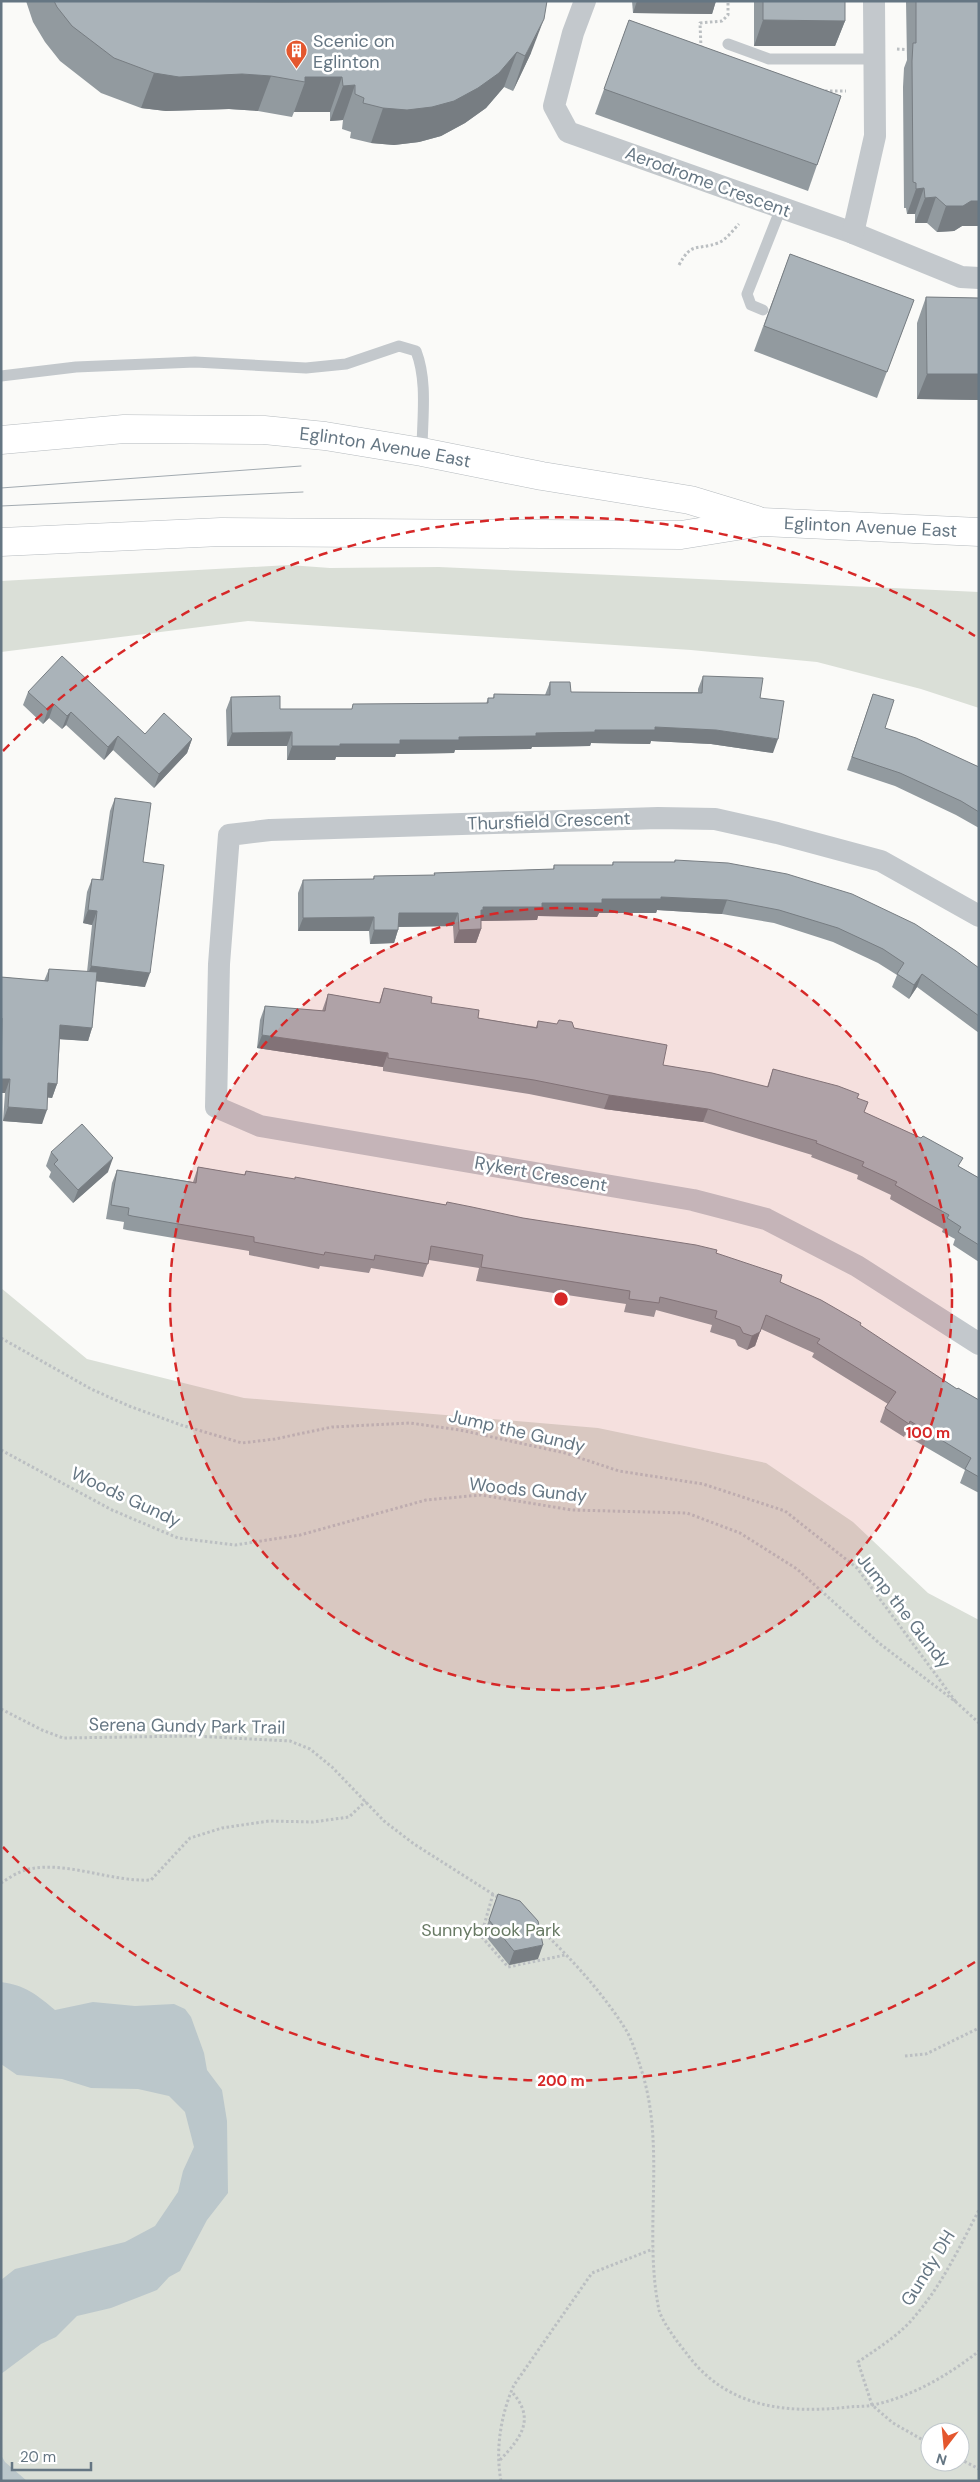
<svg xmlns="http://www.w3.org/2000/svg" width="980" height="2482" font-family="'DM Sans',sans-serif">
  <style>
    .green { fill: #dadfd7; fill-rule: evenodd }
    .water { fill: #bbc7cb }
    .lines { fill: none; stroke-linecap: round; stroke-linejoin: round }
    .primary-casing { stroke: #b5babe; stroke-width: 29 }
    .path { stroke: #bbbfc2; stroke-width: 3; stroke-dasharray: 2.5 2.5; stroke-linecap: butt }
    .service { stroke: #c3c8cc; stroke-width: 11 }
    .minor { stroke: #c3c8cc; stroke-width: 22 }
    .primary { stroke: #fff; stroke-width: 28 }
    .tram { stroke: #a2aab0; stroke-width: 1 }
    .wall { fill: #929a9f }
    .shaded-wall { fill: #777d82 }
    .building { fill: #aab3b9; stroke: #777d82 }
    .ring { fill: none; stroke: #d62828; stroke-width: 2.5; stroke-dasharray: 9 6 }
    .labels { text-anchor: middle; dominant-baseline: central; stroke-width: 5; stroke-linejoin: round; paint-order: stroke }
    .poi-label { font-size: 18px; fill: #657683; stroke: #fff; text-anchor: start }
    .street-label { font-size: 18px; fill: #657683; stroke: #fff }
    .park-label { font-size: 18px; fill: #687a64; stroke: #fff }
    .centre { fill: #d62828; stroke: #fff; stroke-width: 2.5 }
    .ring-label { font-size: 15px; text-anchor: middle; font-weight: bold; fill: #d62828; stroke: #fff; stroke-width: 5; stroke-linejoin: round; paint-order: stroke }
  </style>
  <rect width="100%" height="100%" fill="#fafaf8"/>
  <g class="green">
    <polygon points="289,565 330,568 439,567 979,592 979,708 921,689 817,662 691,650 248,621 1,652 1,581"/>
    <path d="M1,1288L87,1359L244,1398L598,1428L766,1463L853,1522L928,1593L979,1620V2481H1ZM930,2432H960V2462H930Z"/>
  </g>
  <g class="water">
    <path d="M1,1982C25,1985 37,1995 55,2010L93,2002L135,2006L174,2004L185,2009L191,2017L204,2053L207,2070L222,2090L227,2121L228,2193L207,2220L180,2271L169,2277L157,2290L111,2308L77,2316L56,2337L41,2344L1,2374V2280L15,2269L125,2242L155,2226L178,2192L183,2171L194,2147L185,2112L169,2096L138,2089L91,2088L62,2079L17,2075L1,2064Z"/>
    <polygon points="1,2455 5,2462 27,2481 1,2481"/>
  </g>
  <g class="lines">
    <defs>
      <g id="primary">
        <path id="s1" d="M1,440L124,429L264,430L325,436L422,452L542,476L690,500L756,520"/>
        <path id="s2" d="M1,542L221,532L681,535L762,522L979,532"/>
      </g>
    </defs>
    <use href="#primary" class="primary-casing"/>
    <g class="path">
      <polyline points="701,48 700,23 722,21 728,15 728,1"/>
      <polyline points="897,49 911,50"/>
      <polyline points="825,91 846,91"/>
      <path d="M679,265C692,241 696,251 718,243C726,240 733,230 739,224"/>
      <polyline points="1,1338 91,1389 129,1406 181,1425 242,1443 275,1439 332,1427 410,1423 460,1430 565,1453 619,1471 703,1484 785,1511 857,1568 956,1702"/>
      <polyline points="1,1450 112,1510 178,1538 235,1545 300,1535 426,1500 481,1495 572,1510 687,1513 740,1533 797,1569 879,1643 956,1702 979,1723"/>
      <polyline points="1,1709 42,1730 63,1738 193,1736 290,1741 310,1749 332,1767 384,1821 414,1844 499,1898"/>
      <path d="M1,1883C9,1878 19,1871 29,1869C68,1861 110,1882 151,1880L190,1838L222,1828L269,1821L313,1822L349,1817L366,1801"/>
      <polyline points="493,1894 481,1936 508,1967 565,1955"/>
      <path d="M538,1927C570,1957 603,1993 626,2030C633,2042 638,2059 642,2072C666,2149 643,2232 659,2310C662,2322 679,2344 687,2354C727,2408 786,2414 849,2407C857,2406 865,2407 873,2405C911,2397 949,2375 979,2351"/>
      <polyline points="905,2056 926,2054 979,2028"/>
      <path d="M930,2444L893,2423L872,2405L858,2362C878,2348 900,2335 915,2316C942,2285 960,2246 979,2210"/>
      <polyline points="960,2459 979,2469"/>
      <path d="M500,2460C522,2437 536,2418 511,2391"/>
      <path d="M501,2481C495,2449 501,2414 514,2385L592,2273L653,2249"/>
    </g>
    <g class="service">
      <polyline points="728,44 769,59 875,59"/>
      <polyline points="763,310 751,305 747,294 781,208"/>
      <path d="M1,376L76,367L195,362L306,368L346,364L399,346L416,351C428,382 422,419 422,452"/>
    </g>
    <g class="minor">
      <polyline points="585,1 573,33 554,106 568,132 853,233 961,277 979,278"/>
      <polyline points="853,233 875,136 874,1"/>
      <polyline points="979,916 881,861 777,833 715,819 658,818 270,830 229,835 219,964 216,1107 260,1126 693,1200 766,1219 857,1266 979,1344"/>
    </g>
    <use href="#primary" class="primary"/>
    <g class="tram">
      <polyline points="1,488 301,466"/>
      <polyline points="1,506 303,492"/>
    </g>
  </g>
  <g class="wall">
    <polygon points="26,1 280,1 531,53 513,91 504,87 486,108 465,123 441,136 419,142 394,145 371,143 350,138 351,132 342,129 343,120 330,121 330,112 294,112 292,117 258,111 229,109 166,111 141,108 101,93 60,61 45,42 33,22"/>
    <polygon points="632,1 716,1 712,14 633,13"/>
    <polygon points="754,1 845,1 845,21 835,46 754,46"/>
    <polygon points="906,1 979,1 979,225 978,226 962,226 954,231 937,232 927,223 915,223 915,214 907,214 906,208 904,208 903,87 904,68 907,60"/>
    <polygon points="629,20 841,96 808,191 595,114"/>
    <polygon points="790,254 914,300 877,398 754,351"/>
    <polygon points="926,297 979,298 979,400 917,399 917,323"/>
    <polygon points="703,676 760,698 773,753 711,744 651,741 650,744 591,743 590,746 532,747 531,749 455,750 454,753 396,754 395,757 336,757 335,760 287,760 287,746 227,746 226,710 231,697 280,709 351,709 486,704 488,698 493,698 494,694 545,695 550,682 571,692 698,692 698,689"/>
    <polygon points="28,692 145,734 192,739 187,753 154,788 113,750 104,760 66,725 62,729 49,718 43,724 23,705"/>
    <polygon points="873,694 885,728 979,767 979,828 956,815 895,786 847,770"/>
    <polygon points="115,798 143,862 145,987 96,981 92,1028 88,1041 60,1039 57,1084 52,1098 47,1097 42,1124 3,1121 5,1093 1,1093 1,977 44,981 49,969 87,972 92,925 83,923 87,892 92,879 100,880 110,811"/>
    <polygon points="675,860 979,968 979,1033 917,987 909,999 892,987 897,975 878,963 833,942 774,923 722,914 657,910 656,913 599,913 597,917 538,916 537,920 481,921 481,929 476,943 454,943 453,926 398,927 398,930 394,943 370,944 369,931 298,931 298,893 303,880 373,879 374,876 434,875 434,873 553,869 554,865 612,865 613,862 674,862"/>
    <polygon points="384,988 478,1018 536,1027 538,1021 574,1028 663,1065 767,1087 773,1069 857,1098 864,1112 979,1178 979,1262 953,1245 955,1239 942,1232 943,1229 890,1199 891,1195 857,1179 858,1175 811,1157 812,1155 703,1122 604,1109 529,1094 383,1071 383,1067 257,1048 260,1020 265,1006 322,1011 328,994 379,1003"/>
    <polygon points="51,1152 108,1172 73,1203 49,1177 51,1172 46,1166"/>
    <polygon points="198,1167 244,1175 246,1171 523,1218 716,1253 780,1282 860,1326 957,1389 979,1400 979,1493 960,1483 965,1470 905,1435 904,1437 880,1422 885,1408 888,1404 812,1357 814,1353 761,1329 755,1346 747,1350 738,1346 735,1340 710,1332 712,1325 656,1310 654,1317 624,1312 626,1304 476,1281 479,1268 429,1260 423,1277 371,1268 369,1273 320,1266 319,1269 249,1255 249,1251 127,1230 123,1229 124,1222 106,1219 112,1183 117,1170 193,1182"/>
    <polygon points="498,1894 538,1959 509,1965 484,1934"/>
  </g>
  <g class="shaded-wall">
    <polygon points="637,1 716,1 712,14 633,13"/>
    <polygon points="544,19 531,53 513,91 525,56"/>
    <polygon points="763,20 845,21 835,46 754,46"/>
    <polygon points="517,52 504,87 486,108 465,123 441,136 419,142 394,145 371,143 383,108"/>
    <polygon points="154,73 242,74 271,76 258,111 229,109 166,111 141,108"/>
    <polygon points="305,77 342,77 330,112 294,112 305,82"/>
    <polygon points="355,85 343,120 330,121 343,86"/>
    <polygon points="924,188 915,214 907,214 916,189"/>
    <polygon points="936,197 927,223 915,223 925,198"/>
    <polygon points="971,201 979,201 979,225 978,226 962,226 954,231 937,232 946,206"/>
    <polygon points="927,374 979,374 979,400 917,399"/>
    <polygon points="54,704 49,718 43,724 48,710"/>
    <polygon points="71,712 66,725 62,729 67,716"/>
    <polygon points="655,727 716,730 778,739 773,753 711,744 651,741 650,744 591,743 590,746 532,747 531,749 455,750 454,753 396,754 395,757 336,757 335,760 287,760 292,746 459,737"/>
    <polygon points="292,732 287,746 227,746 232,733"/>
    <polygon points="118,736 113,750 104,760 108,747"/>
    <polygon points="192,739 187,753 154,788 159,774"/>
    <polygon points="661,897 727,900 722,914 657,910 656,913 599,913 597,917 538,916 537,920 479,921 481,910 483,907 602,899"/>
    <polygon points="88,910 97,911 92,925 83,923"/>
    <polygon points="399,913 458,913 453,926 394,927"/>
    <polygon points="374,917 369,931 298,931 303,918"/>
    <polygon points="481,929 476,943 454,943 459,930"/>
    <polygon points="374,930 398,930 394,943 370,944"/>
    <polygon points="91,966 150,973 145,987 86,980"/>
    <polygon points="922,974 917,987 909,999 914,985"/>
    <polygon points="60,1025 92,1028 88,1041 56,1039"/>
    <polygon points="262,1035 388,1053 383,1067 257,1048"/>
    <polygon points="1,1079 10,1079 5,1093 1,1093"/>
    <polygon points="48,1083 57,1084 52,1098 43,1097"/>
    <polygon points="609,1095 708,1109 703,1122 604,1109"/>
    <polygon points="8,1107 47,1110 42,1124 3,1121"/>
    <polygon points="113,1158 108,1172 73,1203 78,1190"/>
    <polygon points="760,1332 755,1346 747,1350 752,1336"/>
    <polygon points="543,1945 538,1959 509,1965 514,1951"/>
  </g>
  <g class="building">
    <polygon points="54,1 280,2 547,1 544,19 525,56 517,52 499,73 478,88 454,101 432,107 407,110 383,108 363,103 364,98 355,94 355,85 343,86 342,77 305,77 305,82 271,76 242,74 179,77 154,73 114,58 72,26 57,7"/>
    <polygon points="763,1 845,1 845,21 763,20"/>
    <polygon points="916,1 979,1 979,201 971,201 963,206 946,206 936,197 925,198 924,188 916,189 916,183 913,182 912,61 913,43 916,43"/>
    <polygon points="629,20 841,96 817,165 604,89"/>
    <polygon points="790,254 914,300 887,372 764,326"/>
    <polygon points="926,297 979,298 979,374 927,374"/>
    <polygon points="62,656 145,734 164,713 192,739 159,774 118,736 108,747 71,712 67,716 54,704 48,710 28,692"/>
    <polygon points="703,676 763,678 760,698 784,701 778,739 716,730 655,727 655,730 595,730 595,732 536,733 536,736 459,737 459,740 400,740 400,744 340,744 340,746 292,746 292,732 232,733 231,697 280,696 280,709 352,709 353,704 488,703 488,698 494,698 494,694 550,695 550,682 570,682 571,692 702,693"/>
    <polygon points="873,694 894,700 885,728 916,738 979,767 979,812 961,801 900,773 852,757"/>
    <polygon points="115,798 151,803 143,862 164,865 150,973 91,966 97,911 88,910 92,879 103,880"/>
    <polygon points="675,860 728,863 787,874 852,894 915,924 956,951 979,968 979,1016 922,974 914,985 897,974 904,963 883,949 838,928 779,910 727,900 661,897 661,899 602,899 602,903 542,903 542,907 483,907 483,910 481,910 481,929 459,930 458,913 399,913 398,930 374,930 374,917 303,918 303,880 374,879 374,876 435,875 434,873 554,869 554,865 613,865 613,862 675,862"/>
    <polygon points="49,969 97,972 92,1028 60,1025 57,1084 48,1083 47,1110 8,1107 10,1079 1,1079 2,1018 1,1018 1,977 48,981"/>
    <polygon points="384,988 432,997 431,1003 479,1010 478,1018 537,1028 538,1021 557,1024 559,1020 572,1022 574,1028 667,1045 663,1065 712,1073 768,1087 773,1069 838,1086 859,1094 857,1098 868,1102 864,1112 921,1138 923,1136 963,1158 958,1166 979,1178 979,1245 958,1232 961,1227 947,1218 949,1215 895,1185 897,1182 862,1166 864,1162 816,1143 817,1141 708,1109 609,1095 534,1080 388,1058 388,1053 262,1035 265,1006 325,1011 328,994 380,1003"/>
    <polygon points="82,1124 113,1158 78,1190 54,1164 58,1160 51,1152"/>
    <polygon points="198,1167 245,1175 246,1171 295,1179 295,1177 446,1205 447,1202 472,1207 523,1218 696,1245 717,1250 716,1253 782,1275 780,1282 821,1300 861,1323 860,1325 957,1389 958,1388 979,1400 979,1477 965,1469 971,1458 910,1421 909,1424 885,1408 896,1392 817,1343 820,1339 766,1315 760,1332 752,1336 743,1333 740,1327 715,1318 717,1311 660,1297 659,1303 629,1299 630,1291 481,1267 483,1255 431,1246 428,1264 375,1255 374,1260 325,1252 324,1255 254,1242 254,1237 132,1216 128,1215 129,1208 111,1205 117,1170 196,1183"/>
    <polygon points="498,1894 520,1901 538,1921 543,1945 514,1951 489,1920"/>
  </g>
  <circle cx="561" cy="1299" r="391" fill="#d62828" fill-opacity=".12"/>
  <g class="ring">
    <circle cx="561" cy="1299" r="391"/>
    <path d="M975 1962A782 782 0 0 1 3 1847M3 751A782 782 0 0 1 975 636"/>
  </g>
  <defs>
    <symbol id="building-pin" viewBox="-11 -11 22 30"><path d="M0 17L-7.5 6A9.5 9.5 0 1 1 7.5 6Z" fill="#e4572e" stroke="#fff"/><path d="M-4-6H4V6H1V3H-1V6H-4ZM-2.5-4.3h1.7v1.8h-1.7ZM.8-4.3h1.7v1.8H.8ZM-2.5-1h1.7V.8h-1.7ZM.8-1h1.7V.8H.8Z" fill="#fff"/></symbol>
  </defs>
  <g fill-rule="evenodd">
    <use href="#building-pin" x="284" y="38" width="25" height="34"/>
  </g>
  <g class="labels">
    <g class="poi-label">
      <text x="313" y="41">Scenic on<tspan x="313" dy="21">Eglinton</tspan></text>
    </g>
    <g class="street-label">
      <text transform="translate(708 182) rotate(20)">Aerodrome Crescent</text>
      <text stroke="none"><textPath href="#s1" startOffset="386">Eglinton Avenue East</textPath></text>
      <text stroke="none"><textPath href="#s2" startOffset="871">Eglinton Avenue East</textPath></text>
      <text transform="translate(549 821) rotate(-2)">Thursfield Crescent</text>
      <text transform="translate(541 1174) rotate(10)">Rykert Crescent</text>
      <text transform="translate(517 1431) rotate(13)">Jump the Gundy</text>
      <text transform="translate(528 1490) rotate(6)">Woods Gundy</text>
      <text transform="translate(126 1497) rotate(25)">Woods Gundy</text>
      <text transform="translate(904 1611) rotate(52)">Jump the Gundy</text>
      <text transform="translate(187 1726) rotate(1)">Serena Gundy Park Trail</text>
      <text transform="translate(928 2268) rotate(-58)">Gundy DH</text>
    </g>
    <g class="park-label">
      <text x="491" y="1930">Sunnybrook Park</text>
    </g>
  </g>
  <circle cx="561" cy="1299" r="8" class="centre"/>
  <g class="ring-label">
    <text x="928" y="1438">100 m</text>
    <text x="561" y="2086">200 m</text>
  </g>
  <rect width="980" height="2482" fill="none" stroke="#657683" stroke-width="5"/>
  <g transform="translate(945 2447) rotate(196)"><circle r="24" fill="#ffffff" stroke="#c1c8cd"/>
  <path d="M0-4L9 19L0 12L-9 19Z" fill="#e4572e"/>
  <text y="-8" font-size="14" font-weight="bold" text-anchor="middle" fill="#657683">N</text>
  </g>
  <path d="M12 2462v8h79v-8" fill="none" stroke="#657683" stroke-width="2.5"/>
  <text x="20" y="2462" font-size="15" fill="#657683" stroke="#ffffff" stroke-width="4" paint-order="stroke">20 m</text>
</svg>
